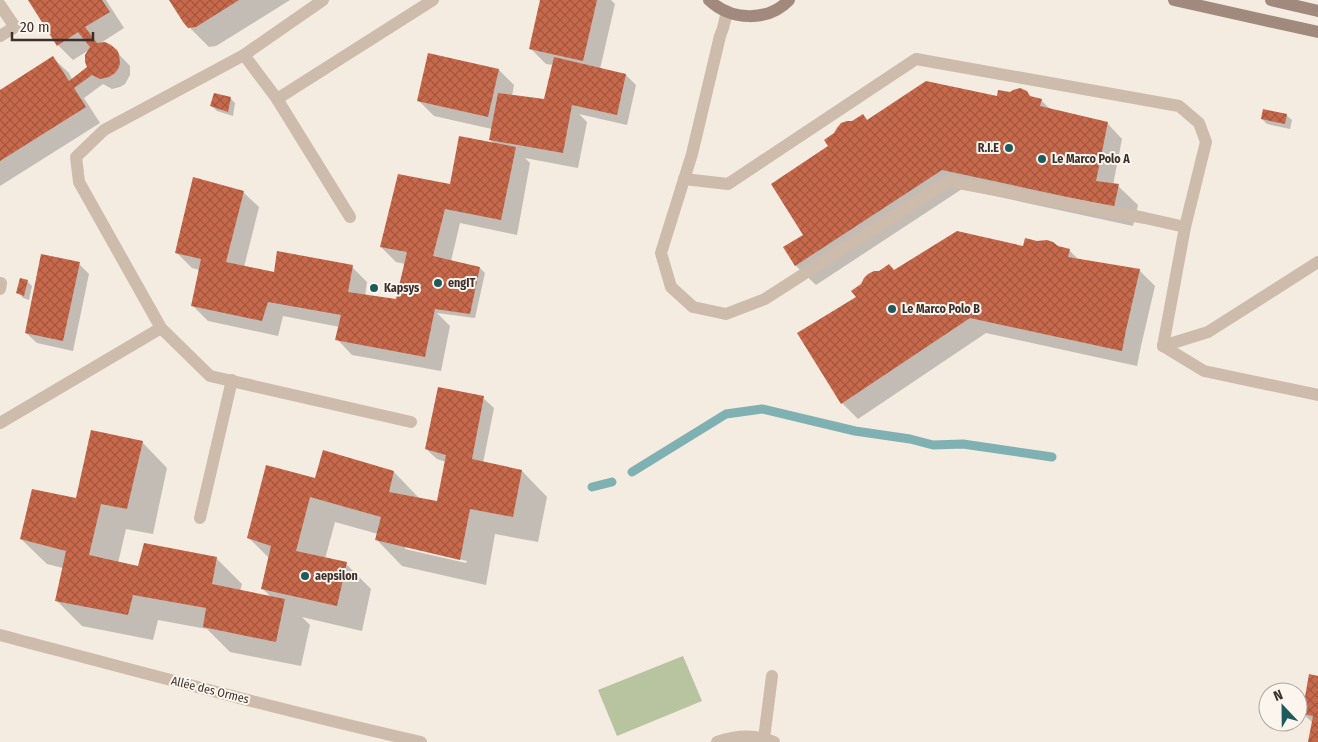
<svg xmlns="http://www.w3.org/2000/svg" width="1318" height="742" font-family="'Fira Sans Condensed',sans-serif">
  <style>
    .garden { fill: #b8c4a0 }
    .shadow { fill: #0003; fill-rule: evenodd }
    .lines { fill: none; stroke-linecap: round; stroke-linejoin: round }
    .stream { stroke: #7fb0b2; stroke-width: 9 }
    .building { fill: url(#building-cross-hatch) }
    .lane { stroke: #cdbbac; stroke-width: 12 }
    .street { stroke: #cdbbac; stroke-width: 12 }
    .secondary { stroke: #a18a7d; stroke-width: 12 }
    .poi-dot { fill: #1f5a5e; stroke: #fbf5ee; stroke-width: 2 }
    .labels { text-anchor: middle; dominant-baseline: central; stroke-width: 4; stroke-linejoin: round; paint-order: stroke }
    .poi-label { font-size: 12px; font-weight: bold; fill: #3b302b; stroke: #fbf5ee; text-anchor: start }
    .street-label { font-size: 12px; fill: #3b302b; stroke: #fbf5ee }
  </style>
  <defs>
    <pattern id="building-cross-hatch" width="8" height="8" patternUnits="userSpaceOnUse" patternTransform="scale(1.25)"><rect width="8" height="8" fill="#c8694b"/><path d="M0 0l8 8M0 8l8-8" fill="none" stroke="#a4573f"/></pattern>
  </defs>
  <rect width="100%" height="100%" fill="#f4ebe1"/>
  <polygon class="garden" points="683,656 702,701 617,736 598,690"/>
  <g class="shadow">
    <polygon points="29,0 106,0 124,28 99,44 111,46 130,66 130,75 125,84 120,87 112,89 103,84 84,98 100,123 0,186 0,92 53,58 69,73 72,79 88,68 89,50 73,60 58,45"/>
    <polygon points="170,0 290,0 216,46 209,47 189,27"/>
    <polygon points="541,0 611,0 615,4 600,69 626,75 636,85 627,125 579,114 587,122 578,168 525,158 530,163 517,235 460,223 451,261 480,268 485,273 475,318 437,313 450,326 441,371 352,355 337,339 340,327 283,316 278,336 208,321 192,305 200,270 192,268 177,253 243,192 259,207 244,267 275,273 352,267 367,282 365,296 397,300 405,264 396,262 381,247 451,186 495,144 490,140 492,129 434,116 418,100 499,70 514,85 512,96 548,101 554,65 546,64 530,48"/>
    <polygon points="1024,90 1032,98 1041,100 1051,110 1107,123 1122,139 1113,185 1118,186 1138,205 1133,226 962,189 816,285 796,266 785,247 804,235 830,146 853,122 863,116 868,121 998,98"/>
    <polygon points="230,98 235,103 233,116 217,111 212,106"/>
    <polygon points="1286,115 1292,120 1290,129 1267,124 1262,119"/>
    <polygon points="1024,247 1058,248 1070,251 1079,260 1140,271 1155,286 1141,346 1137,366 986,333 858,419 842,403 799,333 857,298 894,271"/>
    <polygon points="79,264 89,274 73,351 37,343 26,333"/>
    <polygon points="27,281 32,286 29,300 23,298 18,292"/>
    <path d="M483,398L494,408L483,463L522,471L547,497L538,542L495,534L486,585L402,566L377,540L378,534L335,522L325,559L346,564L371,589L362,631L302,617L310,625L301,666L230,652L207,629L158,620L153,640L82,626L57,601L63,568L47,564L21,539L77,499L142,442L167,468L153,534L126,529L118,563L139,567L216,558L242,584L240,591L271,597L263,589L269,558L249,538L316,480L394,472L419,498L437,503L446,462L437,459L426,449ZM405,546L467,561L466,563L405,549Z"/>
    <polygon points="1318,677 1318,742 1309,742 1313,723 1303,714"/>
  </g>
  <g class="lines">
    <g class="stream">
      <polyline points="632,472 726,414 762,409 855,431 910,439 933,445 963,444 1052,457"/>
      <polyline points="592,487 612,482"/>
    </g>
  </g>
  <g class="building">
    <polygon points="28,0 102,0 110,12 85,27 97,43 105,42 111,45 117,50 119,54 120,64 118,69 115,73 109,77 100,79 92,75 74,88 86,107 0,161 0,90 53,56 69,81 87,67 85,62 85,55 90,47 78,32 57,46"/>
    <polygon points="169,0 239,0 196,27 188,28 183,22"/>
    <polygon points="540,0 597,0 583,61 529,49"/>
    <polygon points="428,53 499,69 488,117 417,101"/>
    <polygon points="554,57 626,74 617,115 572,105 563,153 489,140 498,93 544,99"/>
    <polygon points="926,81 997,96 998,90 1010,92 1013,90 1020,88 1027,91 1030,96 1042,99 1040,106 1108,122 1096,181 1119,184 1114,207 942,170 795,266 783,247 803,235 771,184 828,146 824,140 834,133 837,128 841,123 847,121 852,121 863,114 867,120"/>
    <polygon points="214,93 231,97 228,112 210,106"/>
    <polygon points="1263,109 1287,114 1285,124 1261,119"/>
    <polygon points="459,136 516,147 501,220 445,209 433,256 480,267 470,314 435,309 425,357 335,340 341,315 268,302 262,321 191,306 201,259 175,253 193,177 244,191 226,262 274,272 277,251 353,265 348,292 396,299 407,252 380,247 398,174 450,184"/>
    <polygon points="957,231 1023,246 1025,238 1037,241 1047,240 1053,242 1058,246 1070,249 1068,257 1140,269 1126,330 1122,351 970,318 841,404 797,333 856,297 851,291 861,284 864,278 868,274 874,271 879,271 889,264 894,270"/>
    <polygon points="41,254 80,262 63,341 25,333"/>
    <polygon points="20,278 28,280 24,296 16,293"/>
    <polygon points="438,387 484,396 472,459 522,470 513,517 470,509 460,560 375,540 381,517 310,497 296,551 347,562 337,606 261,589 271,546 247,538 266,465 315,478 323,450 394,471 389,492 437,501 446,455 425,449"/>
    <polygon points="91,430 143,441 127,509 101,504 89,555 138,566 144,543 217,557 212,584 285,599 276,642 203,627 206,608 133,595 128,615 55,601 66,551 20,539 32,489 76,498"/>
    <polygon points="1309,674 1318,676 1318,742 1308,742 1313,716 1302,714"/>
  </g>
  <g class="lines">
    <g class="lane">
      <polyline points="323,0 244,55 104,130 76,157 79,182 161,328 210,376 411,422"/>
      <polyline points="0,5 15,27 0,36"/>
      <polyline points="727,12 723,28 720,36 692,154 661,253 671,287 693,307 726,314 765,299 948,181 1145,218 1185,227"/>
      <polyline points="244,55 277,99 350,217"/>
      <polyline points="277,99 433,0"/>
      <polyline points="684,179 728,184 916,59 1179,106 1199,123 1206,142 1185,227 1163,346"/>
      <polyline points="0,283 1,283 0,289"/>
      <polyline points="1163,346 1208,332 1318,262"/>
      <polyline points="1163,346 1204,371 1318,395"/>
      <polyline points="0,423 161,328"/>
      <polyline points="200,518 232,380"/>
      <polyline points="764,738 772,676"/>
    </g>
    <g class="street">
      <path d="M0,635C140,672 280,710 421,742"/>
      <path d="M717,742C737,735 755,734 774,742"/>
    </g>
    <g class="secondary">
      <path d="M709,0C731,21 768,22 789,0"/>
      <polyline points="1174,0 1318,32"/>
      <polyline points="1271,0 1318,11"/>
    </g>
  </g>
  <g class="poi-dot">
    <circle cx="1009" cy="148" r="5"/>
    <circle cx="1042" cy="159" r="5"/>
    <circle cx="438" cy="283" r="5"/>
    <circle cx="374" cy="288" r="5"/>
    <circle cx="892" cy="309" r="5"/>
    <circle cx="305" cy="576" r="5"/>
  </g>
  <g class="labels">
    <g class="poi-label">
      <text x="999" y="148" text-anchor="end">R.I.E</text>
      <text x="1052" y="159">Le Marco Polo A</text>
      <text x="448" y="283">engIT</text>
      <text x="384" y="288">Kapsys</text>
      <text x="902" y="309">Le Marco Polo B</text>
      <text x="315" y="576">aepsilon</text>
    </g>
    <g class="street-label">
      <text transform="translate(210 690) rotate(14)">Allée des Ormes</text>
    </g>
  </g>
  <g transform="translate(1283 707) rotate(338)"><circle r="24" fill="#fbf5ee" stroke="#aea6a0"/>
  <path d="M0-4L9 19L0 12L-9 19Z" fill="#1f5a5e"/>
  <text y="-8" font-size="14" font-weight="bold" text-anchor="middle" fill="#3b302b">N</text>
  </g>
  <path d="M12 32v8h81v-8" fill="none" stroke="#3b302b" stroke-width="2.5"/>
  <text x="20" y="32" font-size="15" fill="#3b302b" stroke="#fbf5ee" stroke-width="4" paint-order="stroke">20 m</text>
</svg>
